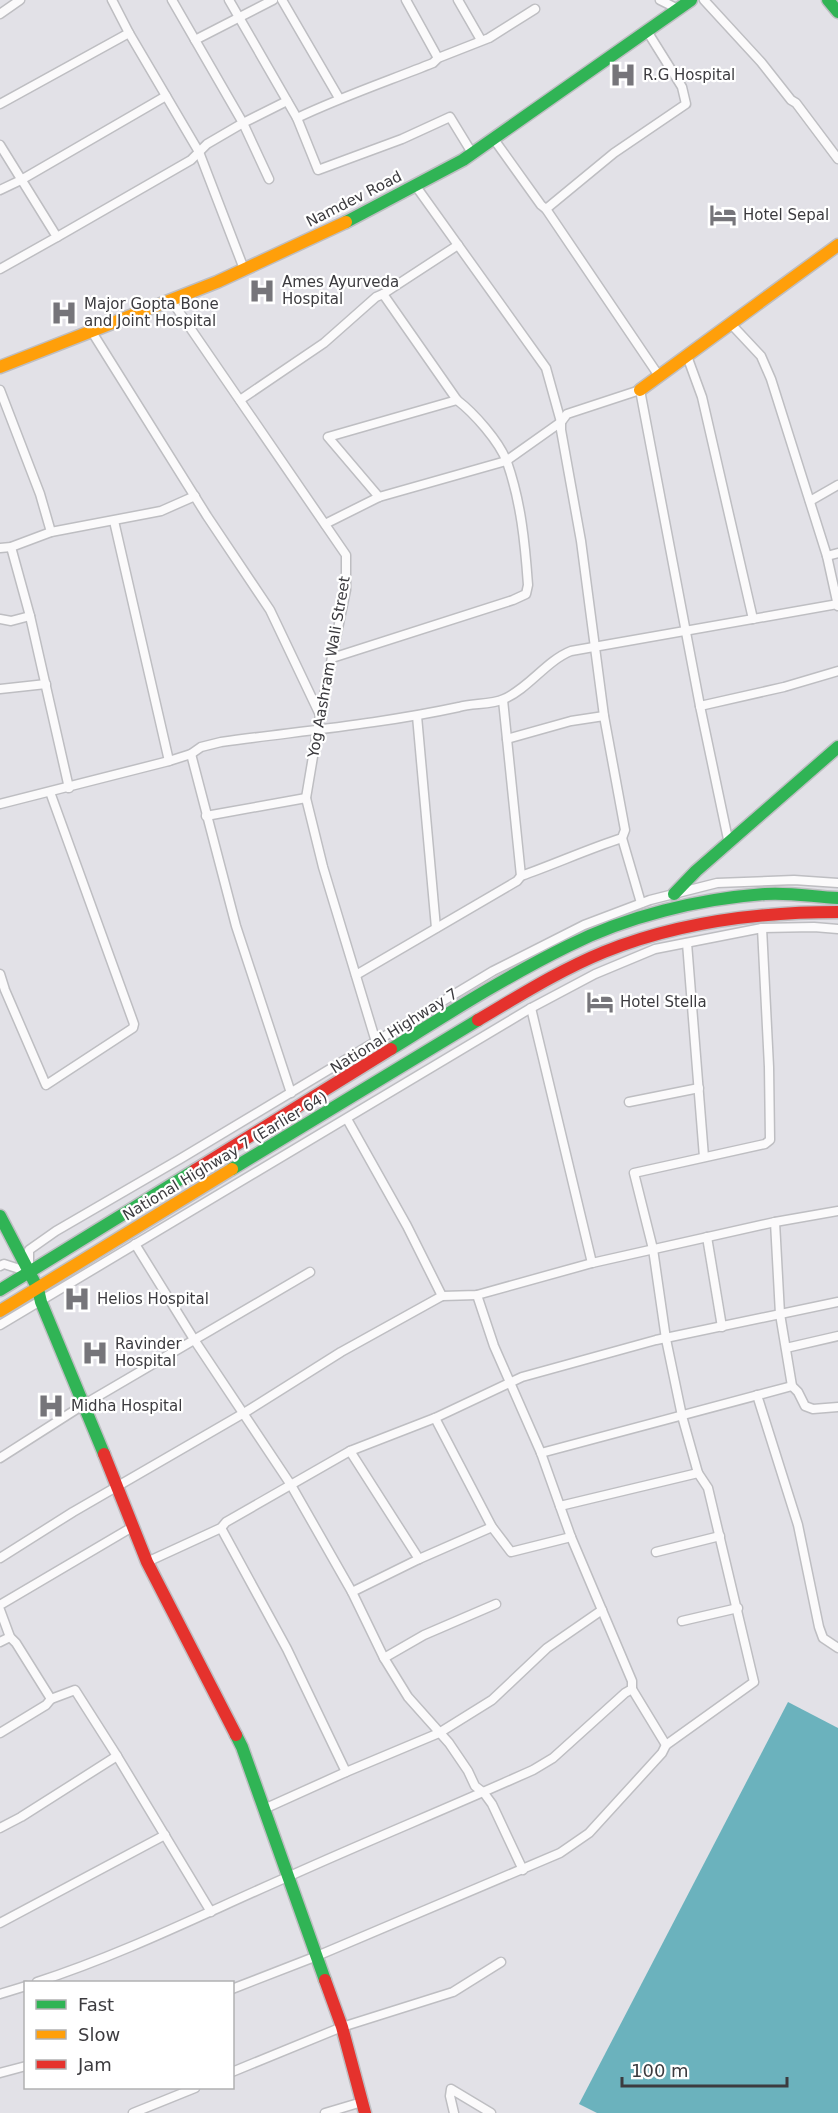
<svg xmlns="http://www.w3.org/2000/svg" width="838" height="2113" font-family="'DejaVu Sans',sans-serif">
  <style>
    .water { fill: #6bb2bd }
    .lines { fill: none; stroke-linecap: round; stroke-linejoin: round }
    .street-casing { stroke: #bebec2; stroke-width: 11 }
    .fast-casing { stroke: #bebec2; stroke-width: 15 }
    .slow-casing { stroke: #bebec2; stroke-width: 15 }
    .jam-casing { stroke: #bebec2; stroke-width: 15 }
    .street { stroke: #fbfafb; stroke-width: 8 }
    .fast { stroke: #30b455; stroke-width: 12 }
    .slow { stroke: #ff9f0a; stroke-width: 12 }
    .jam { stroke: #e5322d; stroke-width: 12 }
    .labels { text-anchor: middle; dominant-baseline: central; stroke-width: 4.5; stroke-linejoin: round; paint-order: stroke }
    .poi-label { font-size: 15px; fill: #3c3b3f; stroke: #fff; text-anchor: start }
    .street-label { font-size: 15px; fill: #3c3b3f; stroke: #fff }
  </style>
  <rect width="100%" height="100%" fill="#e2e1e7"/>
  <polygon class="water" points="788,1702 838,1728 838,2113 597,2113 579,2104"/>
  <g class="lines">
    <defs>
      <g id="street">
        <polyline points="172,0 243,123 269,179"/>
        <polyline points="229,0 297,118 318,170 402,139 450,117 472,153"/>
        <polyline points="282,0 339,98"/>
        <polyline points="406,0 438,58"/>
        <polyline points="458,0 481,40"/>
        <polyline points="660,0 678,9"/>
        <polyline points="704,0 761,62 791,100 796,103 838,159"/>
        <polyline points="0,14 20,0"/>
        <polyline points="129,33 199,152 244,269"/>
        <polyline points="195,40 273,0"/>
        <polyline points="0,104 129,33 112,0"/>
        <path d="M297,118C341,97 388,81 433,63L438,58L489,38L535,9"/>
        <polyline points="493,138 541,205 546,209 659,376"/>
        <polyline points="0,145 57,237 0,269"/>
        <polyline points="0,190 21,180 166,96"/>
        <polyline points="546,209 614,153 686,104 682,87 647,31"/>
        <polyline points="57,237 191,160 207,144 243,123 287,101"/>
        <polyline points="383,294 458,245"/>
        <polyline points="171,300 346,555 346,590 320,715 306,798 323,867 376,1042"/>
        <polyline points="731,324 761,356 771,379 827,556 838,606"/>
        <polyline points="92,332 207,516 270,610 320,715"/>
        <polyline points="687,356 702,397 753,619"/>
        <polyline points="0,390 40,494 51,532"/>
        <path d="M240,400L324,343L376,297L383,294L457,400C474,413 499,441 507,462C521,502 525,543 528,585L526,594L513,600L332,658"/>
        <polyline points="379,497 328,437 457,400"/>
        <polyline points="810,501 838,485"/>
        <polyline points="114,521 169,761"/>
        <polyline points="325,524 379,497 506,461 561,422 567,414 640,390 700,706 729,844"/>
        <polyline points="11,547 30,616 69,788"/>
        <polyline points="0,548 11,547 51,532 161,511 195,496"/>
        <polyline points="827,556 838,553"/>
        <polyline points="0,619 11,621 30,616"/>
        <polyline points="0,689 46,684"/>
        <polyline points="503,700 521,876"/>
        <polyline points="700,706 784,687 838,671"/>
        <polyline points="417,716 436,928"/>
        <polyline points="507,739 571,721 604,716"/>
        <polyline points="191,754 236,926 291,1093"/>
        <path d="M0,804L169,761L191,754L201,747L221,742C301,731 380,724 459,707C472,703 491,705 504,699C529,688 546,661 571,651L838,604"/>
        <polyline points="206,816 306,798"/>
        <polyline points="622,838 641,903"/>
        <polyline points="687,943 704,1157"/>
        <polyline points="0,974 5,990 46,1085 133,1028 134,1024 50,792"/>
        <path d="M356,975L517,881L521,876C555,864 588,849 622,838L625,830L604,716L581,541L561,430V422L546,368L415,185"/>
        <polyline points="531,1008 592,1263"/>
        <polyline points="629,1102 699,1088"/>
        <polyline points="347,1119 407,1226 442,1296"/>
        <polyline points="775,1222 780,1314 792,1386 798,1392 805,1406 813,1409 838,1407"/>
        <polyline points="707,1237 722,1327"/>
        <polyline points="135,1244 195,1341 291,1485 352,1592 384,1658 408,1697 449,1743 468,1771 475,1786 484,1793 492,1804 523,1870"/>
        <polyline points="0,1266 4,1264 29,1272 29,1250 56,1231 180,1159 493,971 584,925 650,900 717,883 794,880 838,883"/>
        <polyline points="477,1295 494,1346 541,1453 571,1537 632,1681 632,1689 666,1745"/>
        <polyline points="0,1325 531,1008 595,974 655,949 762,928 814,927 838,929"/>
        <polyline points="786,1348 838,1336"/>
        <polyline points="757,1395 798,1525 819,1627 823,1638 838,1648"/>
        <polyline points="435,1418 492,1527 511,1552 571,1537"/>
        <polyline points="350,1451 419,1559"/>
        <polyline points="541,1453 792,1386"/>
        <polyline points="0,1458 83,1405 310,1272"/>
        <polyline points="698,1473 682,1416 666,1339 653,1249 634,1173 765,1144 770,1140 769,1067 762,928"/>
        <polyline points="221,1528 287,1649 346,1772"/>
        <polyline points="656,1552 720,1536"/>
        <polyline points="0,1558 73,1512 244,1413 341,1352 442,1296 477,1295 592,1263 775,1222 838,1211"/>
        <polyline points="147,1562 221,1528 226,1522 350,1451 435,1418 522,1377 656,1340 838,1302"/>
        <polyline points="352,1592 419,1559 492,1527"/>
        <polyline points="0,1605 134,1526"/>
        <polyline points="0,1610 10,1637 16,1643 51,1699"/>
        <polyline points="682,1621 738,1608"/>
        <polyline points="0,1642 10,1637"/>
        <polyline points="384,1658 424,1635 496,1604"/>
        <polyline points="0,1733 46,1705 51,1699 75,1690 117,1756 211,1912"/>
        <polyline points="264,1809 346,1772 439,1733 492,1700 547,1648 602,1610"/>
        <polyline points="0,1828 21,1817 117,1756"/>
        <polyline points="0,1923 165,1835"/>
        <path d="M37,1982C124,1954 207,1912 292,1875C372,1839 453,1806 533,1770L553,1758L625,1693L632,1689"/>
        <polyline points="232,1989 317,1956 560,1853 589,1833 662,1753 666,1745 754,1682 708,1488 698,1473 560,1506"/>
        <polyline points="0,1994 26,1986"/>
        <polyline points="232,2072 342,2027 453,1992 501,1962"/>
        <polyline points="0,2073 26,2066"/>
        <polyline points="133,2113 195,2088"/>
        <polyline points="325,2113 362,2102"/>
        <polyline points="454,2113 450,2096 451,2089 491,2113"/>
      </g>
      <g id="fast">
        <polyline points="828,0 838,12"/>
        <polyline points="346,222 463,160 691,0"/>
        <polyline points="674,894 696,871 838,747"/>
        <path d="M391,1049C449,1013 507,976 568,946C627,916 699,899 765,894C789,892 814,897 838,898"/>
        <polyline points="232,1169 478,1020"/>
        <polyline points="0,1216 38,1289 41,1302 104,1454"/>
        <polyline points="0,1290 195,1170"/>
        <polyline points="236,1735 242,1747 325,1980"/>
      </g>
      <g id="slow">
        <polyline points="0,367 217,282 346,222"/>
        <polyline points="640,390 838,245"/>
        <polyline points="0,1311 232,1169"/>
      </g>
      <g id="jam">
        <path d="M478,1020C519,996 560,970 604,952C678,922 758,912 838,912"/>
        <polyline points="195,1170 391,1049"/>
        <polyline points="104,1454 147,1562 236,1735"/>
        <polyline points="325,1980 342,2027 365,2113"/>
      </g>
    </defs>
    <use href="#street" class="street-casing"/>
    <use href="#fast" class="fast-casing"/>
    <use href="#slow" class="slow-casing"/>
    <use href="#jam" class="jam-casing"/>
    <use href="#street" class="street"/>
    <use href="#fast" class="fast"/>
    <use href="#slow" class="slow"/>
    <use href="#jam" class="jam"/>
  </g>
  <defs>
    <symbol id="hospital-bare" viewBox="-9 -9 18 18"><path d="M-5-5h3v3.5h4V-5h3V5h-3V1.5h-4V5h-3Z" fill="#76757a" stroke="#fff" stroke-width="2.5" paint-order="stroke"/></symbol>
    <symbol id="hotel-bare" viewBox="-9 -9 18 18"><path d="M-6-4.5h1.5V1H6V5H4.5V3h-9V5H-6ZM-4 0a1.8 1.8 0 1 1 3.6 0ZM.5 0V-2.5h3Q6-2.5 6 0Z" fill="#76757a" stroke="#fff" stroke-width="2.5" paint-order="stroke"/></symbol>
  </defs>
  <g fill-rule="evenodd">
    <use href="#hospital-bare" x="604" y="56" width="38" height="38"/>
    <use href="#hotel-bare" x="704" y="196" width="38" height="38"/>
    <use href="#hospital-bare" x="243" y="272" width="38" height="38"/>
    <use href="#hospital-bare" x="45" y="294" width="38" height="38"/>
    <use href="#hotel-bare" x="581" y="983" width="38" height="38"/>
    <use href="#hospital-bare" x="58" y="1280" width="38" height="38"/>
    <use href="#hospital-bare" x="76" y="1334" width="38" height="38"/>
    <use href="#hospital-bare" x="32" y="1387" width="38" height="38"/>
  </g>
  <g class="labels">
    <g class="poi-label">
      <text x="643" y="75">R.G Hospital</text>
      <text x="743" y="215">Hotel Sepal</text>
      <text x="282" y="282">Ames Ayurveda<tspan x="282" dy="17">Hospital</tspan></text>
      <text x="84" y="304">Major Gopta Bone<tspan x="84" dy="17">and Joint Hospital</tspan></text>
      <text x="620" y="1002">Hotel Stella</text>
      <text x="97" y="1299">Helios Hospital</text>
      <text x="115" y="1344">Ravinder<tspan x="115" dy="17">Hospital</tspan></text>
      <text x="71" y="1406">Midha Hospital</text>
    </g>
    <g class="street-label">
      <text transform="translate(354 199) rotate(-27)">Namdev Road</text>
      <text transform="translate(329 667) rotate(-80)">Yog Aashram Wali Street</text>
      <text transform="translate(394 1031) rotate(-32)">National Highway 7</text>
      <text transform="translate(225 1156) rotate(-31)">National Highway 7 (Earlier 64)</text>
    </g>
  </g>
  <rect x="24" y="1981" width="210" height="108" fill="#ffffff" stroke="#b1b1b2" stroke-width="1.5"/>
  <rect x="36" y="2000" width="30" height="9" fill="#30b455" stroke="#b1b1b2" stroke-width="1.5"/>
  <text x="78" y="2011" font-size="18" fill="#3c3b3f">Fast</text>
  <rect x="36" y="2030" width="30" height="9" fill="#ff9f0a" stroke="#b1b1b2" stroke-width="1.5"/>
  <text x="78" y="2041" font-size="18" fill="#3c3b3f">Slow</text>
  <rect x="36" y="2060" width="30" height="9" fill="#e5322d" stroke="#b1b1b2" stroke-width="1.5"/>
  <text x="78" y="2071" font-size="18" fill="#3c3b3f">Jam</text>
  <path d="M622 2077v9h165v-9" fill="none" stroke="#3c3b3f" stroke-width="3"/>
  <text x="631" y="2077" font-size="18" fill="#3c3b3f" stroke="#ffffff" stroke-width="4.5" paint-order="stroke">100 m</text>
</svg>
